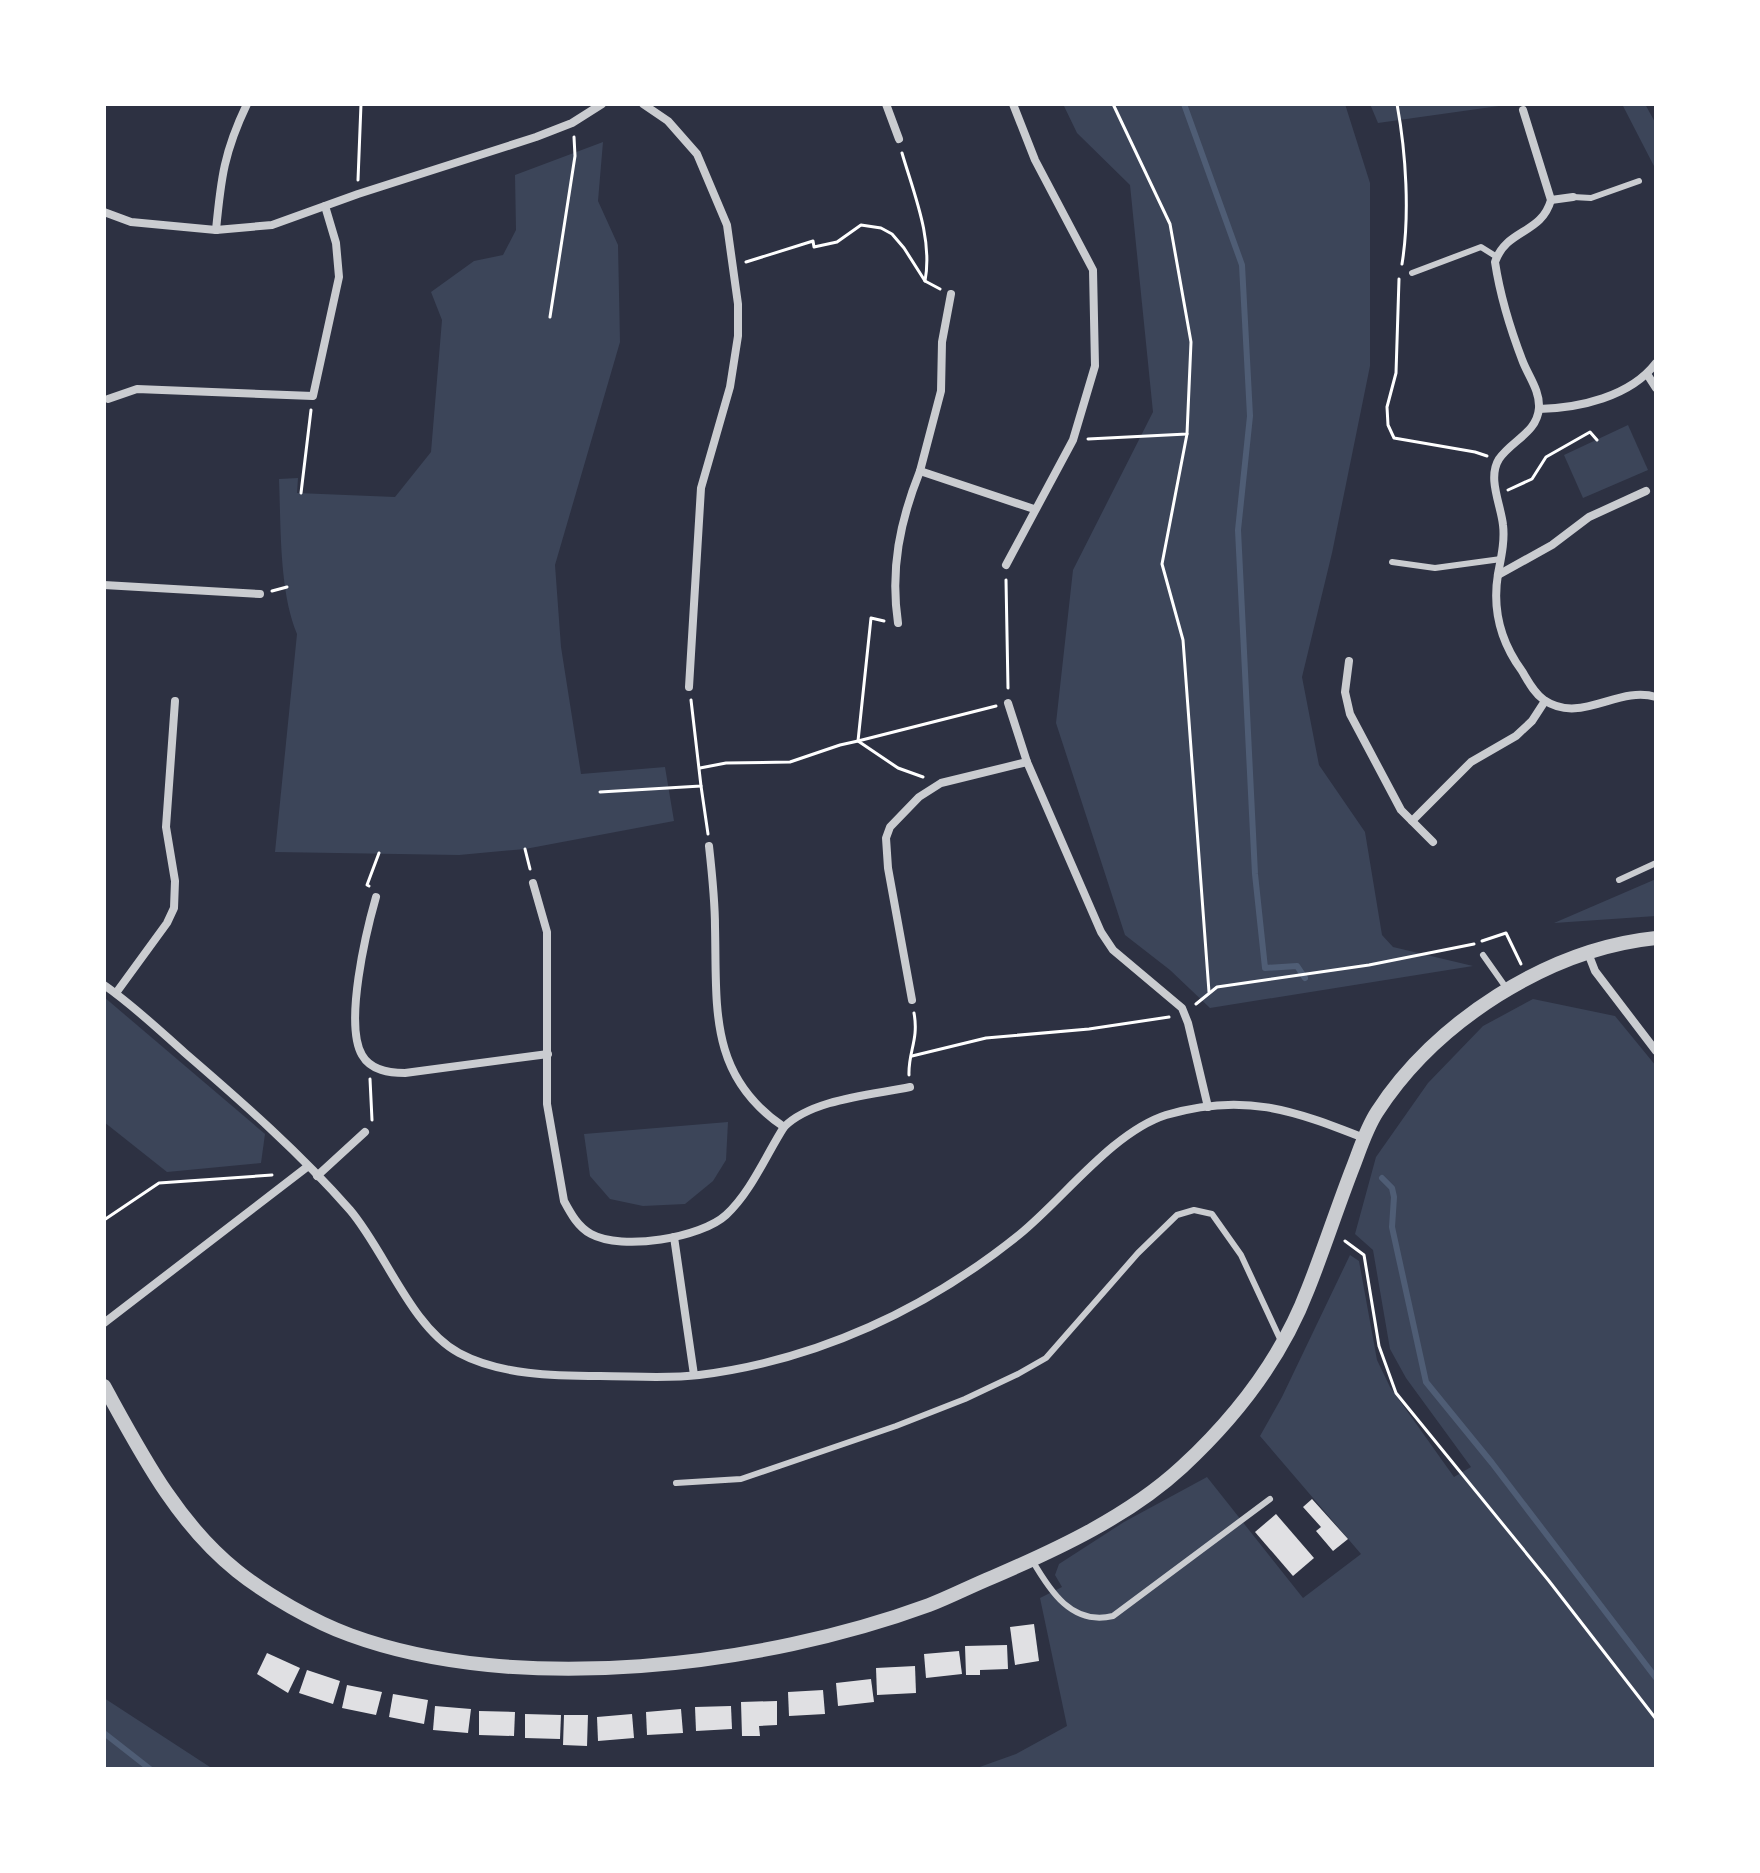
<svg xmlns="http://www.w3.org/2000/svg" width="1760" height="1873" font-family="'DM Sans',sans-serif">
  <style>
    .green { fill: #3c4559 }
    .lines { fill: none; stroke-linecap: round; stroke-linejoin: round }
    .stream { stroke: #4f5d75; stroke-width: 6 }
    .building { fill: #e0e0e3 }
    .path { stroke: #fff; stroke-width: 3 }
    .service { stroke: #caccd0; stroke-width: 6 }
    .minor { stroke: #caccd0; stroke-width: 8 }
    .tertiary { stroke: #caccd0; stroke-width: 14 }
  </style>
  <rect width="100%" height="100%" fill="#2d3142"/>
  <g class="green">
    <polygon points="1063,104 1345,104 1370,183 1370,366 1332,553 1302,677 1319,765 1365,832 1382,935 1393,947 1473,966 1210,1008 1170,970 1125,935 1056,723 1073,570 1153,412 1130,185 1077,133"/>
    <polygon points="1370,104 1513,104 1378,123"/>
    <polygon points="1622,104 1645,104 1656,124 1656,170"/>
    <path d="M603,142L598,201L618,245L620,342L555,565L561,647L581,774L665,767L674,821L525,849L459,855L275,852L297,634C279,591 281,526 279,479L298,478L297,493L395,497L431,452L442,320L431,292L474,261L503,255L516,230L515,175Z"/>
    <polygon points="1628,425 1648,470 1583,498 1564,455"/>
    <polygon points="1656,879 1656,916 1554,923"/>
    <polygon points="104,997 265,1134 261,1163 167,1172 104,1122"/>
    <polygon points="1533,999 1615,1016 1656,1066 1656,1769 974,1769 1016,1754 1067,1726 1040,1598 1062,1587 1055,1575 1059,1564 1124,1522 1207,1477 1303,1598 1361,1554 1260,1436 1282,1397 1350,1255 1359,1261 1377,1360 1390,1387 1454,1477 1471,1467 1406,1378 1390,1349 1373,1250 1355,1234 1376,1157 1428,1083 1483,1026"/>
    <polygon points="728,1122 726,1160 713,1181 685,1204 643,1206 610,1199 590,1176 584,1134"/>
    <polygon points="104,1698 213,1769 104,1769"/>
  </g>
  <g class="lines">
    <g class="stream">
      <polyline points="1184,104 1242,265 1250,416 1238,530 1255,874 1265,968 1297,966 1305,978"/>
      <polyline points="1382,1178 1392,1188 1394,1197 1392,1227 1426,1382 1492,1463 1656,1678"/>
      <polyline points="104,1733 150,1769"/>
    </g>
  </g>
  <g class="building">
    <polygon points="1312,1499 1348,1539 1333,1551 1316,1531 1321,1527 1303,1507"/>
    <polygon points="1276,1514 1314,1558 1293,1576 1255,1532"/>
    <polygon points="1034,1624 1039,1661 1015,1665 1010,1627"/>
    <polygon points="1007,1645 1008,1669 980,1670 980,1675 966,1675 965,1646"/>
    <polygon points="959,1651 962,1674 926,1678 924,1654"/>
    <polygon points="267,1653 300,1668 288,1693 257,1674"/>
    <polygon points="915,1666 916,1693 877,1695 876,1668"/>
    <polygon points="307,1670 340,1681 333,1704 299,1693"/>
    <polygon points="871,1679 874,1702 838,1706 836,1683"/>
    <polygon points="347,1685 382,1692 376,1715 342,1708"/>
    <polygon points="823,1690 825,1714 789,1716 788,1692"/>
    <polygon points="393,1694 428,1700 424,1724 389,1717"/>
    <polygon points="777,1701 777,1725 759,1726 760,1736 742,1736 741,1702"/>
    <polygon points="435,1706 471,1709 468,1733 433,1730"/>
    <polygon points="731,1706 732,1729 696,1731 695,1707"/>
    <polygon points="681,1709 683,1733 647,1735 646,1712"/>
    <polygon points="479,1711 515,1712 514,1736 479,1735"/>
    <polygon points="525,1714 561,1715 560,1739 525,1738"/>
    <polygon points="632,1714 634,1738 598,1741 597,1717"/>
    <polygon points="564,1715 588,1715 587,1746 563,1745"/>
  </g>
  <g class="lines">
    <g class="path">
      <path d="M1397,104C1406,153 1410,215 1402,264"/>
      <path d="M902,153C914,194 933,239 925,281"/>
      <polyline points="358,180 361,104"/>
      <polyline points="746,262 813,241 814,247 837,242 861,225 881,228 892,234 904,248 925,281 940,289"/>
      <polyline points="1399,279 1396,373 1387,407 1388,425 1394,438 1475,452 1487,456"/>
      <polyline points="550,317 575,156 574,137"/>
      <polyline points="1187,434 1162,564 1183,640 1209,992"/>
      <polyline points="1088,439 1187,434 1191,342 1170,224 1113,104"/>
      <polyline points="1508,490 1532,479 1546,457 1590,432 1597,440"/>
      <polyline points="301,493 311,410"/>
      <polyline points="1006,580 1008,688"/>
      <polyline points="272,591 287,587"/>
      <polyline points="884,621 871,618 858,741 996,706"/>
      <polyline points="700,768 726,763 790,762 840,745 858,741 898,768 923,777"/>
      <polyline points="701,786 708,834"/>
      <polyline points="600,792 701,786 691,700"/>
      <polyline points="525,849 530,869"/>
      <polyline points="369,886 367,885 379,853"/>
      <polyline points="1482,941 1506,933 1521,964"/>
      <polyline points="1196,1004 1217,987 1369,965 1474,944"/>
      <polyline points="912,1056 986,1038 1089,1029 1169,1017"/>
      <path d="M909,1075C908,1052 919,1040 914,1013"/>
      <polyline points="370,1079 372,1120"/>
      <polyline points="104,1220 159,1183 272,1175"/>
      <polyline points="1345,1241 1364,1255 1379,1346 1396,1393 1549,1581 1656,1719"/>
    </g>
    <g class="service">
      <polyline points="1573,197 1591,198 1639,181"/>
      <polyline points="1412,273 1481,247 1497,257"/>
      <polyline points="1392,562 1435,568 1501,559"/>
      <polyline points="1619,880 1656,863"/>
      <polyline points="1483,955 1507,989"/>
      <polyline points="676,1483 741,1479 896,1426 965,1399 1018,1374 1046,1358 1138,1253 1177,1215 1194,1210 1212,1214 1241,1255 1281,1341"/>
      <path d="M1032,1560C1050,1591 1072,1626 1113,1616L1270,1499"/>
    </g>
    <g class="minor">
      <polyline points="643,104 668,121 697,154 727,225 738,304 738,336 730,387 701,488 689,687"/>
      <polyline points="886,104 899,139"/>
      <path d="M1523,110L1551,200C1541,235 1507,228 1495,262C1500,295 1511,331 1523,362C1529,377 1540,391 1539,408C1537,433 1512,440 1499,459C1487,478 1501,505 1503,525C1505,541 1501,558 1498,574C1492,610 1500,641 1522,671C1528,681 1534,693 1544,700C1581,725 1618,685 1656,697"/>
      <polyline points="1551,200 1573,197"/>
      <polyline points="104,212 131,222 216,230 272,225 358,194 536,137 572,123 602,104"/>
      <path d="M216,230C221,178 224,152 247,104"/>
      <polyline points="951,294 942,342 941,391 920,471 1034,509"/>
      <polyline points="1647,374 1656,388"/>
      <polyline points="108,399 137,389 313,396 339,277 336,243 325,206"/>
      <path d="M1539,409C1579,408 1630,397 1656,363"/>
      <polyline points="1006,565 1073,440 1095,366 1093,270 1035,160 1013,104"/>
      <polyline points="1498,575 1552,545 1589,517 1646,491"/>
      <polyline points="104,585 260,594"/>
      <path d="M898,623C890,569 900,521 920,471"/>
      <polyline points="1349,661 1345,692 1350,714 1401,810 1412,821 1471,762 1516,736 1532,721 1545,701"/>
      <polyline points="1008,703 1027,762 1101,932 1113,950 1182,1008 1188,1023 1208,1107"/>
      <polyline points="1412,821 1433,842"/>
      <path d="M709,846C712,873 715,900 715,927C717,1007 708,1076 784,1127"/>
      <path d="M533,883L547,932V1104L564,1201C571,1214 578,1227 591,1234C622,1251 701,1238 726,1215C751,1192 766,1155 784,1127C812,1099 872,1095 910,1087"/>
      <path d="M376,897C366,932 344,1024 362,1055C371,1071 390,1073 405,1073L548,1054"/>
      <polyline points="1588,953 1595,971 1656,1051"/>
      <path d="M104,985C133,1005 159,1030 185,1053C242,1102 300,1153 350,1210C385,1251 411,1327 459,1353C500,1375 555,1376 600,1376C632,1376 667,1379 699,1375C818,1360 927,1309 1020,1234C1064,1198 1113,1132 1166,1115C1243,1092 1293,1110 1364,1138"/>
      <polyline points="116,993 167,923 174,908 175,881 166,827 175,701"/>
      <polyline points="912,1000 888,868 886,838 890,827 919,797 941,783 1027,762"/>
      <polyline points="317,1176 365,1132"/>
      <polyline points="674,1237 694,1375"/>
      <polyline points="104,1323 307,1167"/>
    </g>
    <path class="tertiary" d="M104,1386C141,1453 176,1522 237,1571C267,1595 314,1622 350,1635C519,1697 763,1666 929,1605C950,1597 971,1586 993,1577C1058,1549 1129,1516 1182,1467C1235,1418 1282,1357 1308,1289C1324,1249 1337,1208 1353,1167C1360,1149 1366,1129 1377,1112C1435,1022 1548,949 1656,938"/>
  </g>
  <rect width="1760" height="1873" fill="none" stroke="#ffffff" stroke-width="212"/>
</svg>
